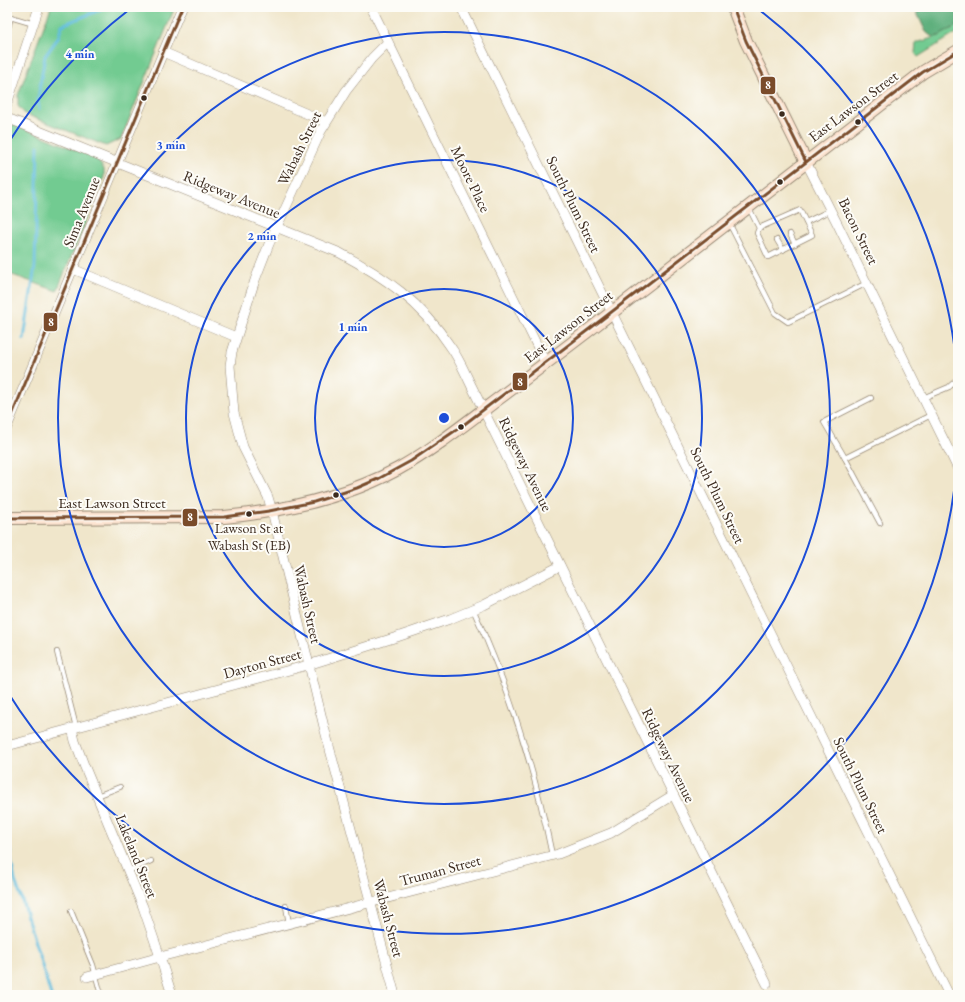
<svg xmlns="http://www.w3.org/2000/svg" width="965" height="1002" font-family="'EB Garamond',serif">
  <style>
    .green { fill: #72cb91; stroke: #567a58 }
    .forest { fill: #5daf7b; stroke: #4c6c4c }
    .lines { fill: none; stroke-linecap: round; stroke-linejoin: round }
    .stream { stroke: #60bdde; stroke-width: 3 }
    .lane-casing { stroke: #968874; stroke-width: 6 }
    .street-casing { stroke: #968874; stroke-width: 10 }
    .secondary-casing { stroke: #968874; stroke-width: 14 }
    .lane { stroke: #fff; stroke-width: 4.5 }
    .street { stroke: #fff; stroke-width: 9 }
    .secondary { stroke: #fde4d1; stroke-width: 12 }
    .bus-1-casing { stroke: #fdfcf7; stroke-width: 6 }
    .bus-1 { stroke: #7a4b2a; stroke-width: 3 }
    .ring { fill: none; stroke: #1d4ed8; stroke-width: 2 }
    .bus-dot { fill: #3b2a1e; stroke: #fdfcf7; stroke-width: 1.5 }
    .labels { text-anchor: middle; dominant-baseline: central; stroke-width: 4; stroke-linejoin: round; paint-order: stroke }
    .bus-label { font-size: 14px; fill: #3b2a1e; stroke: #fdfcf7 }
    .street-label { font-size: 15px; fill: #3b2a1e; stroke: #fdfcf7 }
    .centre { fill: #1d4ed8; stroke: #fdfcf7; stroke-width: 2 }
    .ring-label { font-size: 12px; text-anchor: middle; font-weight: bold; fill: #1d4ed8; stroke: #fdfcf7; stroke-width: 4; stroke-linejoin: round; paint-order: stroke }
    .line-badge { stroke: #fdfcf7; stroke-width: 1.5 }
    .badge-label { font-size: 11px; text-anchor: middle; font-weight: bold; fill: #fff }
  </style>
  <rect width="100%" height="100%" fill="#fdfcf7"/>
  <filter id="ink" filterUnits="userSpaceOnUse"><feTurbulence type="fractalNoise" baseFrequency=".025" numOctaves="2"/><feDisplacementMap in="SourceGraphic" scale="8" xChannelSelector="R" yChannelSelector="G"/><feConvolveMatrix kernelMatrix="1 2 1 2 8 2 1 2 1" color-interpolation-filters="sRGB"/></filter>
  <filter id="wash" filterUnits="userSpaceOnUse"><feTurbulence type="fractalNoise" baseFrequency=".012" numOctaves="4" result="noise"/><feDisplacementMap in="SourceGraphic" scale="16" xChannelSelector="R" yChannelSelector="G"/><feGaussianBlur stdDeviation="0.9" result="paint"/><feColorMatrix in="noise" values="0 0 0 0 0 0 0 0 0 0 0 0 0 0 0 0 0 1.4 0 .05"/><feComposite in="paint" operator="in"/></filter>
  <g filter="url(#wash)">
    <rect width="100%" height="100%" fill="#f0e6cb"/>
    <g class="green">
      <polygon points="51,7 175,7 121,139 106,146 25,114 18,106 18,95"/>
      <polygon points="958,25 958,32 918,57 915,53 916,43 939,36"/>
      <polygon points="13,124 96,158 104,169 104,177 57,291 7,273 7,136"/>
    </g>
    <polygon class="forest" points="914,7 958,7 958,25 939,36 932,37 926,32"/>
    <g class="lines">
      <g class="stream">
        <polyline points="39,109 38,100 40,85 45,56 58,38 62,25 100,10 102,7"/>
        <polyline points="24,339 35,266 38,146"/>
        <polyline points="7,544 7,543"/>
        <polyline points="7,830 12,866 15,881 21,897 51,995"/>
      </g>
    </g>
  </g>
  <g filter="url(#ink)">
    <g class="lines">
      <defs>
        <g id="lane">
          <polyline points="7,16 34,24"/>
          <polyline points="7,31 11,17"/>
          <polyline points="749,208 759,228 757,233 768,257 812,235 800,210 759,228"/>
          <polyline points="806,222 831,210"/>
          <polyline points="729,223 775,313 788,322 867,283"/>
          <polyline points="790,234 795,244"/>
          <polyline points="777,240 783,250"/>
          <polyline points="871,398 824,422 845,458 931,415"/>
          <polyline points="923,398 949,387 958,379"/>
          <polyline points="845,458 880,523"/>
          <path d="M473,609C509,687 535,771 552,855"/>
          <polyline points="57,652 76,727"/>
          <polyline points="97,796 120,787"/>
          <polyline points="128,871 151,861"/>
          <polyline points="286,906 289,924"/>
          <polyline points="71,911 93,965 101,995"/>
        </g>
        <g id="street">
          <polyline points="371,7 546,364"/>
          <polyline points="461,7 949,995"/>
          <polyline points="388,42 372,58 346,91 321,131 269,244 255,280 232,352 230,366 234,413 243,447 268,497 272,511 324,727 395,995"/>
          <polyline points="163,52 326,122"/>
          <polyline points="7,104 39,7"/>
          <path d="M7,118L340,253C385,277 421,302 450,346C459,358 465,373 472,387L767,984"/>
          <polyline points="806,162 838,225 958,469"/>
          <polyline points="73,269 236,337"/>
          <polyline points="7,427 182,7"/>
          <polyline points="72,728 75,741 84,765 143,907 160,957 172,995"/>
          <polyline points="7,746 308,665 397,637 450,619 484,605 560,566"/>
          <polyline points="87,977 160,957 558,854 611,833 673,795"/>
        </g>
        <g id="secondary">
          <polyline points="733,7 746,41 806,162"/>
          <path d="M7,518L224,517C285,511 344,498 398,469C434,449 466,423 498,399C534,372 570,345 606,317C711,235 817,154 923,72L958,51"/>
        </g>
      </defs>
      <use href="#lane" class="lane-casing"/>
      <use href="#street" class="street-casing"/>
      <use href="#secondary" class="secondary-casing"/>
      <use href="#lane" class="lane"/>
      <use href="#street" class="street"/>
      <use href="#secondary" class="secondary"/>
      <defs>
        <g id="bus-1">
          <polyline points="733,7 746,41 806,162"/>
          <polyline points="7,427 182,7"/>
          <polyline points="7,518 224,517 269,511 314,502 357,488 378,479 411,461 462,426 592,327 923,72 958,51"/>
        </g>
      </defs>
      <use href="#bus-1" class="bus-1-casing"/>
      <use href="#bus-1" class="bus-1"/>
    </g>
  </g>
  <g class="ring">
    <circle cx="444" cy="418" r="129"/>
    <circle cx="444" cy="418" r="258"/>
    <circle cx="444" cy="418" r="386"/>
    <path d="M958 454A515 515 0 0 1 7 691M7 145A515 515 0 0 1 130 9M758 9A515 515 0 0 1 958 382"/>
  </g>
  <g class="bus-dot">
    <circle cx="144" cy="98" r="3.5"/>
    <circle cx="782" cy="114" r="3.5"/>
    <circle cx="858" cy="122" r="3.5"/>
    <circle cx="780" cy="182" r="3.5"/>
    <circle cx="461" cy="427" r="3.5"/>
    <circle cx="336" cy="495" r="3.5"/>
    <circle cx="249" cy="514" r="3.5"/>
  </g>
  <g class="labels">
    <g class="bus-label">
      <text x="249" y="528">Lawson St at<tspan x="249" dy="17">Wabash St (EB)</tspan></text>
    </g>
    <g class="street-label">
      <text transform="translate(853 106) rotate(-37)">East Lawson Street</text>
      <text transform="translate(299 148) rotate(-64)">Wabash Street</text>
      <text transform="translate(471 179) rotate(64)">Moore Place</text>
      <text transform="translate(232 194) rotate(22)">Ridgeway Avenue</text>
      <text transform="translate(574 204) rotate(64)">South Plum Street</text>
      <text transform="translate(81 212) rotate(-68)">Sima Avenue</text>
      <text transform="translate(859 231) rotate(64)">Bacon Street</text>
      <text transform="translate(568 326) rotate(-38)">East Lawson Street</text>
      <text transform="translate(526 464) rotate(64)">Ridgeway Avenue</text>
      <text transform="translate(718 495) rotate(64)">South Plum Street</text>
      <text x="112" y="502">East Lawson Street</text>
      <text transform="translate(308 604) rotate(77)">Wabash Street</text>
      <text transform="translate(262 663) rotate(-15)">Dayton Street</text>
      <text transform="translate(669 755) rotate(64)">Ridgeway Avenue</text>
      <text transform="translate(861 785) rotate(64)">South Plum Street</text>
      <text transform="translate(137 856) rotate(68)">Lakeland Street</text>
      <text transform="translate(440 870) rotate(-15)">Truman Street</text>
      <text transform="translate(389 918) rotate(75)">Wabash Street</text>
    </g>
  </g>
  <circle cx="444" cy="418" r="6" class="centre"/>
  <g class="ring-label">
    <text x="80" y="58">4 min</text>
    <text x="171" y="149">3 min</text>
    <text x="262" y="240">2 min</text>
    <text x="353" y="331">1 min</text>
  </g>
  <g class="line-badge">
    <rect x="760" y="76" width="16" height="19" rx="4" fill="#7a4b2a"/>
    <rect x="43" y="312" width="15" height="20" rx="4" fill="#7a4b2a"/>
    <rect x="512" y="372" width="16" height="19" rx="4" fill="#7a4b2a"/>
    <rect x="182" y="508" width="16" height="19" rx="4" fill="#7a4b2a"/>
  </g>
  <g class="badge-label">
    <text x="768" y="89">8</text>
    <text x="51" y="326">8</text>
    <text x="520" y="386">8</text>
    <text x="190" y="521">8</text>
  </g>
  <rect width="965" height="1002" fill="none" stroke="#fdfcf7" stroke-width="24"/>
</svg>
